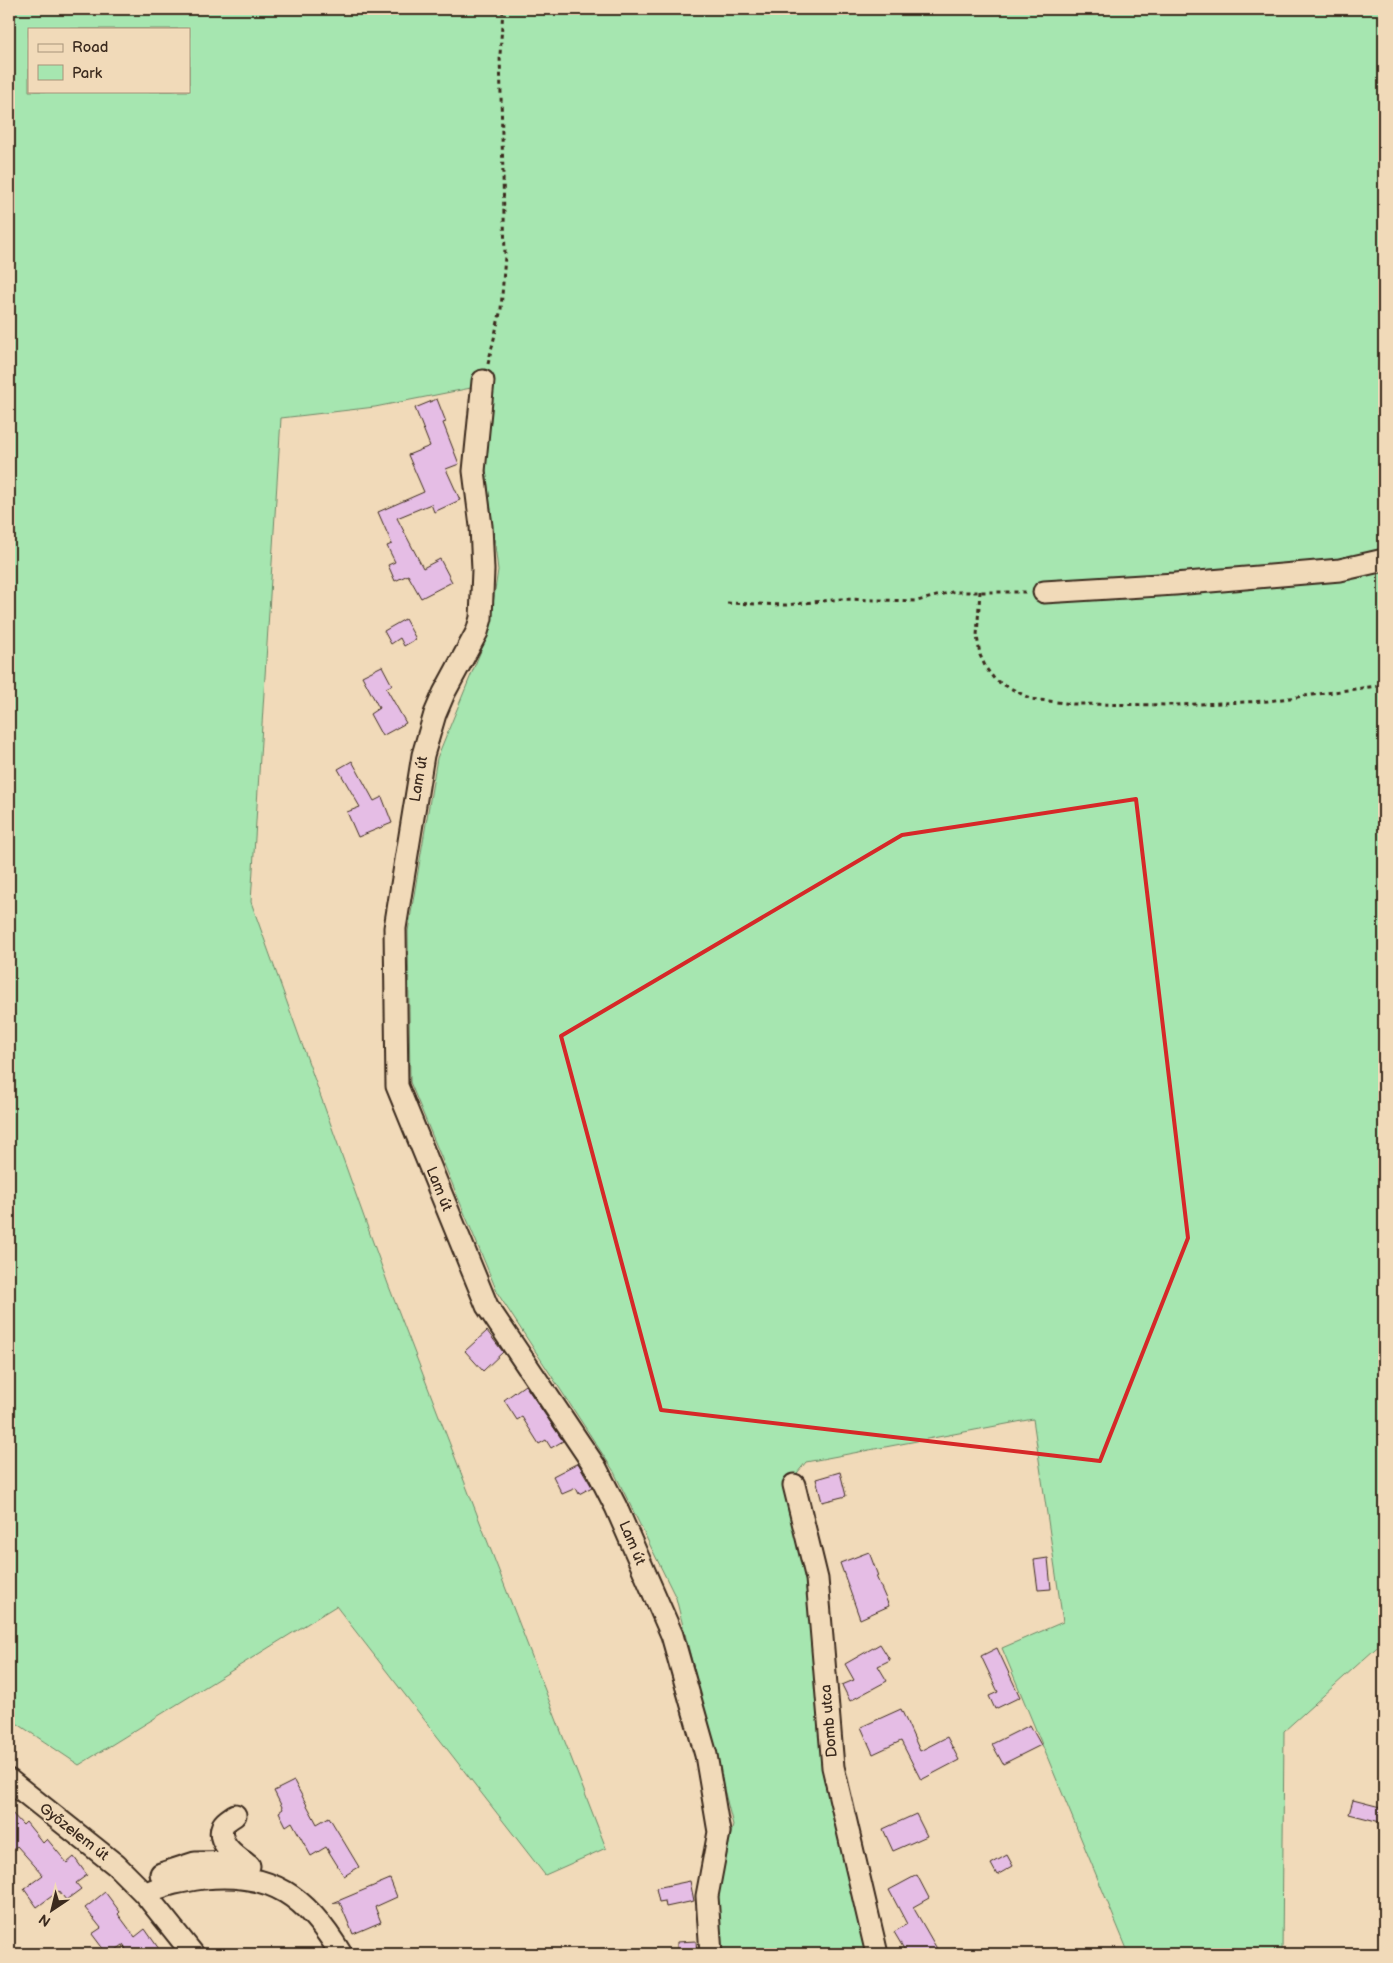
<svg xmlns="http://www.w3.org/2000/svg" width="1393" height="1963" font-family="'Balsamiq Sans',sans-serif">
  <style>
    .green { fill: #a6e6b0; stroke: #708867; fill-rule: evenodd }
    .building { fill: #e5bde5; stroke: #3b2a1e }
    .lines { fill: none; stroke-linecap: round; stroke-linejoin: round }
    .minor-casing { stroke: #3b2a1e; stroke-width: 25 }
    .path { stroke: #3b2a1e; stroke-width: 3; stroke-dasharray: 4 4; stroke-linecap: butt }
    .minor { stroke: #f1dab9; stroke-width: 21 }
    .marked { fill: none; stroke: #d62828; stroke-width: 4; stroke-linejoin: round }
    .labels { text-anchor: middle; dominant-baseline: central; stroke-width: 4; stroke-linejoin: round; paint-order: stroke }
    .street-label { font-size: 15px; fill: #3b2a1e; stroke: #f1dab9 }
  </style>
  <rect width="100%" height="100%" fill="#f1dab9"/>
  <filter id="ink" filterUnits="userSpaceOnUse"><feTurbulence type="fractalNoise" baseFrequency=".02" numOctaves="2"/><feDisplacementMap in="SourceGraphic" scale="10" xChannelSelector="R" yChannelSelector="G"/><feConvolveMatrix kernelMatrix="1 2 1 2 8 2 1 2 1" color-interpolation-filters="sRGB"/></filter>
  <g filter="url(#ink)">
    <path class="green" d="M9,9H1384V1641L1284,1731L1282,1954H1129L1002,1648L1063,1622L1033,1419L806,1462L789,1483L875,1954H720L718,1894L733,1825L676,1598L613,1470L498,1294L410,1082L408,931L437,758L489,631L498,570L476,387L375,407L281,418L251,902L388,1284L606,1848L545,1875L336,1606L79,1765L9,1718ZM29,29H189V91H29Z"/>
    <g class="building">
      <polygon points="437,399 446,422 443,423 459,464 446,469 460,500 434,512 431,504 397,518 423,568 440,559 452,582 421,598 408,575 395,581 388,565 395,562 387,546 392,544 378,512 424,492 408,455 430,446 415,408"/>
      <polygon points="405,619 416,639 404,646 400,638 391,644 384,631"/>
      <polygon points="382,666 392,685 386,688 406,723 382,736 370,714 379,708 362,676"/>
      <polygon points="352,761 374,801 382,797 392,823 358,837 347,812 360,807 338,769"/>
      <polygon points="487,1331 503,1352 483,1371 465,1351"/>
      <polygon points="525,1385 563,1441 551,1448 546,1440 539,1444 522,1417 517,1420 504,1400"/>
      <polygon points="578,1463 592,1487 579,1494 576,1488 562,1494 553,1476"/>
      <polygon points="840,1472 846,1496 822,1502 816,1479"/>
      <polygon points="869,1552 878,1576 876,1576 889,1606 860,1619 840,1563"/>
      <polygon points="1048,1558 1051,1589 1038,1590 1034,1560"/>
      <polygon points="880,1644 890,1660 878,1666 887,1681 850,1701 842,1685 854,1680 845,1664"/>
      <polygon points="997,1648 1020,1697 995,1709 989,1696 998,1692 981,1656"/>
      <polygon points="901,1709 920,1751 947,1737 959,1760 921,1780 901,1741 873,1754 861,1727"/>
      <polygon points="1030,1725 1041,1745 1003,1764 992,1744"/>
      <polygon points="294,1781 317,1824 329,1817 359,1867 344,1876 326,1847 311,1856 292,1822 286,1826 279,1812 283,1809 274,1791"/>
      <polygon points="1353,1800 1384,1808 1384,1823 1349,1814"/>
      <polygon points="9,1810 23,1825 26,1822 43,1843 47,1839 67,1863 74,1857 87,1875 76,1883 81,1889 66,1900 59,1891 37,1907 24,1889 43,1875 17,1846 9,1853"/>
      <polygon points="916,1814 927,1836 893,1851 883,1829"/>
      <polygon points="1007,1855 1013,1866 997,1875 991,1864"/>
      <polygon points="917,1875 929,1898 913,1907 940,1954 907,1954 894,1932 907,1924 889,1890"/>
      <polygon points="390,1879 397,1897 375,1907 381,1922 353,1934 340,1903 333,1903"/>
      <polygon points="690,1881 694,1901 666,1907 665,1901 659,1902 656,1888"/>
      <polygon points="105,1892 120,1912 118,1914 135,1937 145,1929 159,1949 152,1954 129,1954 123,1945 110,1954 107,1954 92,1934 101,1928 85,1908"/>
      <polygon points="696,1941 697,1954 677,1954 677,1942"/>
    </g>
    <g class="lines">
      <defs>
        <g id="minor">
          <polyline points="483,381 474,471 481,526 483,570 481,618 477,632 444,693 435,714 423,755 395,928 397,1086 487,1306 596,1468 616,1507 672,1635 706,1755 719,1832 707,1896 711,1954"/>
          <polyline points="1044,592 1175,584 1340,570 1384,560"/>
          <polyline points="794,1485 817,1579 833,1767 877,1954"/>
          <polyline points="9,1780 116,1865 145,1894 193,1954"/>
          <path d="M235,1815C231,1818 225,1821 223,1825C215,1843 237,1857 249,1866"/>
          <polyline points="161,1874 195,1863 244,1862"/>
          <path d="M145,1894C164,1884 183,1881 204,1878C272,1871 307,1897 341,1954"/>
        </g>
      </defs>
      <use href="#minor" class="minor-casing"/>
      <g class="path">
        <polyline points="488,364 501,309 505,256 500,55 503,9"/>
        <polyline points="980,591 977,636 980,655 986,668 995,680 1031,699 1073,704 1176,705 1268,701 1384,685"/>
        <polyline points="727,603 786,605 841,599 917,601 952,592 1028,592"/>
      </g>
      <use href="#minor" class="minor"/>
    </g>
  </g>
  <path class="marked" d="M1136,799L1188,1238L1100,1461L661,1410L561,1036L902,835Z"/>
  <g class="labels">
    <g class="street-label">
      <text transform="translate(419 779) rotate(-80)">Lam út</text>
      <text transform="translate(439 1189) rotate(68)">Lam út</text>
      <text transform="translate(632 1543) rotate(67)">Lam út</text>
      <text transform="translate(829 1721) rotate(-95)">Domb utca</text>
      <text transform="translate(74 1832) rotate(38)">Győzelem út</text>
    </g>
  </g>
  <rect width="1393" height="1963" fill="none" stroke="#f1dab9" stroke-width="30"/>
  <rect x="15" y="15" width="1363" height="1933" fill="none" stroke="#3b2a1e" stroke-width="2" filter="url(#ink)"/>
  <rect x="28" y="28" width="162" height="65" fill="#f1dab9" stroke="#a8947b"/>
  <rect x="38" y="44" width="25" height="8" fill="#f1dab9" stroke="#a8947b"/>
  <text x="72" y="52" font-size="15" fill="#3b2a1e">Road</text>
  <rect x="38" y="65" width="25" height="15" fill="#a6e6b0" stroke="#a8947b"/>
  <text x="72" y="78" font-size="15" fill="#3b2a1e">Park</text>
  <g transform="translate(52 1910) rotate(215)" stroke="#f1dab9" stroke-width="4" paint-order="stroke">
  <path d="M0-4L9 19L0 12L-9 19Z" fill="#3b2a1e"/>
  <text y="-8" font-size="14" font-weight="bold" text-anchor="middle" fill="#3b2a1e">N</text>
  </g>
</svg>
